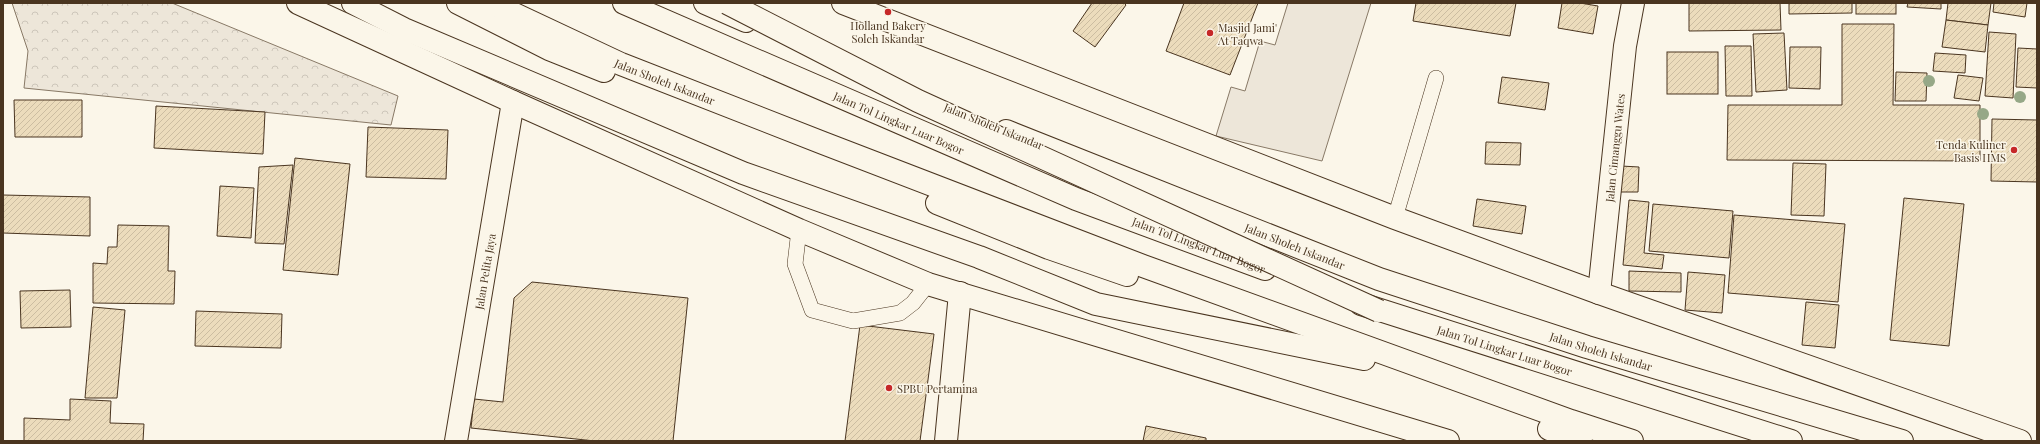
<svg xmlns="http://www.w3.org/2000/svg" width="2040" height="444" font-family="'Playfair Display',serif">
  <style>
    .grass { fill: #ede6d9; stroke: #887966 }
    .forest { fill: url(#forest-crowns); stroke: #887966 }
    .building { fill: url(#building-hatch); stroke: #4a3520 }
    .lines { fill: none; stroke-linecap: round; stroke-linejoin: round }
    .lane-casing { stroke: #4a3520; stroke-width: 16 }
    .street-casing { stroke: #4a3520; stroke-width: 24 }
    .secondary-casing { stroke: #4a3520; stroke-width: 24 }
    .highway-casing { stroke: #4a3520; stroke-width: 24 }
    .lane { stroke: #fbf6e9; stroke-width: 15 }
    .street { stroke: #fbf6e9; stroke-width: 22 }
    .secondary { stroke: #fbf6e9; stroke-width: 22 }
    .highway { stroke: #fbf6e9; stroke-width: 22 }
    .highway-bridge-casing { stroke: #4a3520; stroke-width: 24; stroke-linecap: butt }
    .highway-bridge { stroke: #fbf6e9; stroke-width: 22 }
    .tree { fill: #96a887 }
    .poi-dot { fill: #c62828; stroke: #fbf6e9; stroke-width: 1.5 }
    .labels { text-anchor: middle; dominant-baseline: central; stroke-width: 3; stroke-linejoin: round; paint-order: stroke }
    .poi-label { font-size: 11px; fill: #4a3520; stroke: #fbf6e9; text-anchor: start }
    .street-label { font-size: 11px; fill: #4a3520; stroke: #fbf6e9 }
  </style>
  <defs>
    <pattern id="forest-crowns" width="20" height="18" patternUnits="userSpaceOnUse"><rect width="20" height="18" fill="#ede6d9"/><path d="M2 6a3 3 0 1 1 6 0M12 15a3 3 0 1 1 6 0" fill="none" stroke="#cdc6ba"/></pattern>
    <pattern id="building-hatch" width="6" height="6" patternUnits="userSpaceOnUse"><rect width="6" height="6" fill="#ecdcbc"/><path d="M-1 1l2-2M0 6l6-6M5 7l2-2" fill="none" stroke="#ccbda1"/></pattern>
  </defs>
  <rect width="100%" height="100%" fill="#fbf6e9"/>
  <polygon class="grass" points="1288,3 1371,3 1322,161 1216,136 1231,87 1245,91 1260,41 1275,45"/>
  <polygon class="forest" points="12,3 172,3 398,96 391,125 24,88 28,51"/>
  <g class="building">
    <polygon points="1092,3 1124,3 1126,5 1095,47 1073,31"/>
    <polygon points="1184,3 1258,3 1230,75 1166,51"/>
    <polygon points="1416,3 1516,3 1510,36 1413,21"/>
    <polygon points="1562,3 1580,3 1598,6 1593,34 1558,28"/>
    <polygon points="1689,3 1780,3 1781,30 1689,31"/>
    <polygon points="1789,3 1852,3 1852,13 1789,14"/>
    <rect x="1856" y="3" width="40" height="11"/>
    <polygon points="1908,3 1941,3 1941,9 1907,7"/>
    <polygon points="1948,3 1991,3 1988,25 1946,20"/>
    <polygon points="1994,3 2027,3 2025,17 1993,12"/>
    <polygon points="1946,20 1988,25 1985,52 1942,47"/>
    <polygon points="1842,24 1894,24 1893,105 1980,105 1980,161 1727,160 1728,105 1842,105"/>
    <polygon points="1989,32 2016,34 2013,98 1985,96"/>
    <polygon points="1784,33 1787,90 1756,92 1753,34"/>
    <polygon points="1725,46 1751,46 1752,96 1726,96"/>
    <polygon points="1790,47 1821,47 1820,89 1789,88"/>
    <polygon points="2018,48 2037,49 2037,88 2016,87"/>
    <rect x="1667" y="52" width="51" height="42"/>
    <polygon points="1935,53 1966,55 1965,73 1933,71"/>
    <polygon points="1896,72 1927,73 1926,101 1895,101"/>
    <polygon points="1958,75 1983,78 1979,101 1954,98"/>
    <polygon points="1502,77 1549,83 1545,110 1498,103"/>
    <polygon points="14,100 82,100 82,137 15,137"/>
    <polygon points="156,106 265,112 263,154 154,148"/>
    <polygon points="1992,119 2037,120 2037,182 1991,181"/>
    <polygon points="368,127 448,130 446,179 366,177"/>
    <polygon points="1486,142 1521,143 1520,165 1485,164"/>
    <polygon points="295,158 350,164 338,275 283,270"/>
    <polygon points="1793,163 1826,164 1824,216 1791,215"/>
    <polygon points="293,165 284,244 255,243 259,167"/>
    <polygon points="1621,166 1639,167 1638,192 1620,192"/>
    <polygon points="220,186 254,188 251,238 217,236"/>
    <polygon points="3,195 90,197 90,236 3,233"/>
    <polygon points="1904,198 1964,204 1949,346 1890,340"/>
    <polygon points="1477,199 1526,206 1522,234 1473,226"/>
    <polygon points="1629,200 1649,202 1644,253 1664,255 1662,269 1623,265"/>
    <polygon points="1653,204 1733,211 1729,258 1649,251"/>
    <polygon points="1734,215 1845,224 1838,302 1728,293"/>
    <polygon points="118,225 169,226 168,271 175,271 174,304 93,303 93,263 107,264 108,247 117,247"/>
    <polygon points="1629,271 1681,273 1681,292 1629,291"/>
    <polygon points="1688,272 1725,275 1722,313 1685,310"/>
    <polygon points="532,282 688,298 673,441 595,441 471,428 474,399 503,402 514,298"/>
    <polygon points="70,290 71,327 21,328 20,291"/>
    <polygon points="1806,302 1839,305 1835,348 1802,345"/>
    <polygon points="93,307 125,310 117,398 85,398"/>
    <polygon points="196,311 282,314 281,348 195,346"/>
    <polygon points="860,325 934,334 920,441 845,441"/>
    <polygon points="70,399 111,401 110,423 144,424 143,441 24,441 24,418 70,420"/>
    <polygon points="1146,426 1206,438 1206,441 1143,441"/>
  </g>
  <g class="lines">
    <defs>
      <g id="lane">
        <polyline points="1395,218 1436,78"/>
        <polyline points="799,230 795,264 812,310 853,321 900,313 913,303 928,284"/>
      </g>
      <g id="street">
        <path id="s1" d="M1599,293L1625,46L1633,3"/>
        <path id="s2" d="M456,441L513,102"/>
        <polyline points="946,441 960,293"/>
      </g>
      <g id="secondary">
        <polyline points="298,3 513,102 799,230 928,284 1448,441"/>
        <polyline points="843,3 1395,218 1599,293 2020,441"/>
      </g>
      <g id="highway">
        <polyline points="353,3 404,29 743,173 979,257 1096,304 1364,359"/>
        <polyline points="458,3 549,49 604,71"/>
        <path id="s3" d="M491,3L621,64L823,143L1143,266L1571,421L1632,441"/>
        <path id="s4" d="M624,3L1076,199L1265,269"/>
        <polyline points="705,3 746,21"/>
        <path id="s5" d="M1006,131L1379,279L1587,347L1902,441"/>
        <polyline points="937,203 1049,248 1127,275"/>
        <path id="s6" d="M1361,304L1791,441"/>
        <polyline points="1549,429 1581,441"/>
      </g>
    </defs>
    <use href="#lane" class="lane-casing"/>
    <use href="#street" class="street-casing"/>
    <use href="#secondary" class="secondary-casing"/>
    <use href="#highway" class="highway-casing"/>
    <use href="#lane" class="lane"/>
    <use href="#street" class="street"/>
    <use href="#secondary" class="secondary"/>
    <use href="#highway" class="highway"/>
    <defs>
      <polyline id="highway-bridge" points="727,3 918,101 1379,311"/>
    </defs>
    <use href="#highway-bridge" class="highway-bridge-casing"/>
    <use href="#highway-bridge" class="highway-bridge"/>
  </g>
  <g class="tree">
    <circle cx="1929" cy="81" r="6"/>
    <circle cx="2020" cy="97" r="6"/>
    <circle cx="1983" cy="114" r="6"/>
  </g>
  <g class="poi-dot">
    <circle cx="888" cy="12" r="4"/>
    <circle cx="1210" cy="33" r="4"/>
    <circle cx="2014" cy="150" r="4"/>
    <circle cx="889" cy="388" r="4"/>
  </g>
  <g class="labels">
    <g class="poi-label">
      <text x="888" y="25" text-anchor="middle">Holland Bakery<tspan x="888" dy="13">Soleh Iskandar</tspan></text>
      <text x="1218" y="27">Masjid Jami'<tspan x="1218" dy="13">At Taqwa</tspan></text>
      <text x="2006" y="144" text-anchor="end">Tenda Kuliner<tspan x="2006" dy="13">Basis HMS</tspan></text>
      <text x="897" y="388">SPBU Pertamina</text>
    </g>
    <g class="street-label">
      <text stroke="none"><textPath href="#s3" startOffset="191">Jalan Sholeh Iskandar</textPath></text>
      <text stroke="none"><textPath href="#s4" startOffset="300">Jalan Tol Lingkar Luar Bogor</textPath></text>
      <text transform="translate(994 126) rotate(22)">Jalan Sholeh Iskandar</text>
      <text stroke="none"><textPath href="#s1" startOffset="146">Jalan Cimanggu Wates</textPath></text>
      <text stroke="none"><textPath href="#s4" startOffset="624">Jalan Tol Lingkar Luar Bogor</textPath></text>
      <text stroke="none"><textPath href="#s5" startOffset="311">Jalan Sholeh Iskandar</textPath></text>
      <text stroke="none"><textPath href="#s2" startOffset="172">Jalan Pelita Jaya</textPath></text>
      <text stroke="none"><textPath href="#s5" startOffset="635">Jalan Sholeh Iskandar</textPath></text>
      <text stroke="none"><textPath href="#s6" startOffset="151">Jalan Tol Lingkar Luar Bogor</textPath></text>
    </g>
  </g>
  <rect width="2040" height="444" fill="none" stroke="#4a3520" stroke-width="8"/>
</svg>
